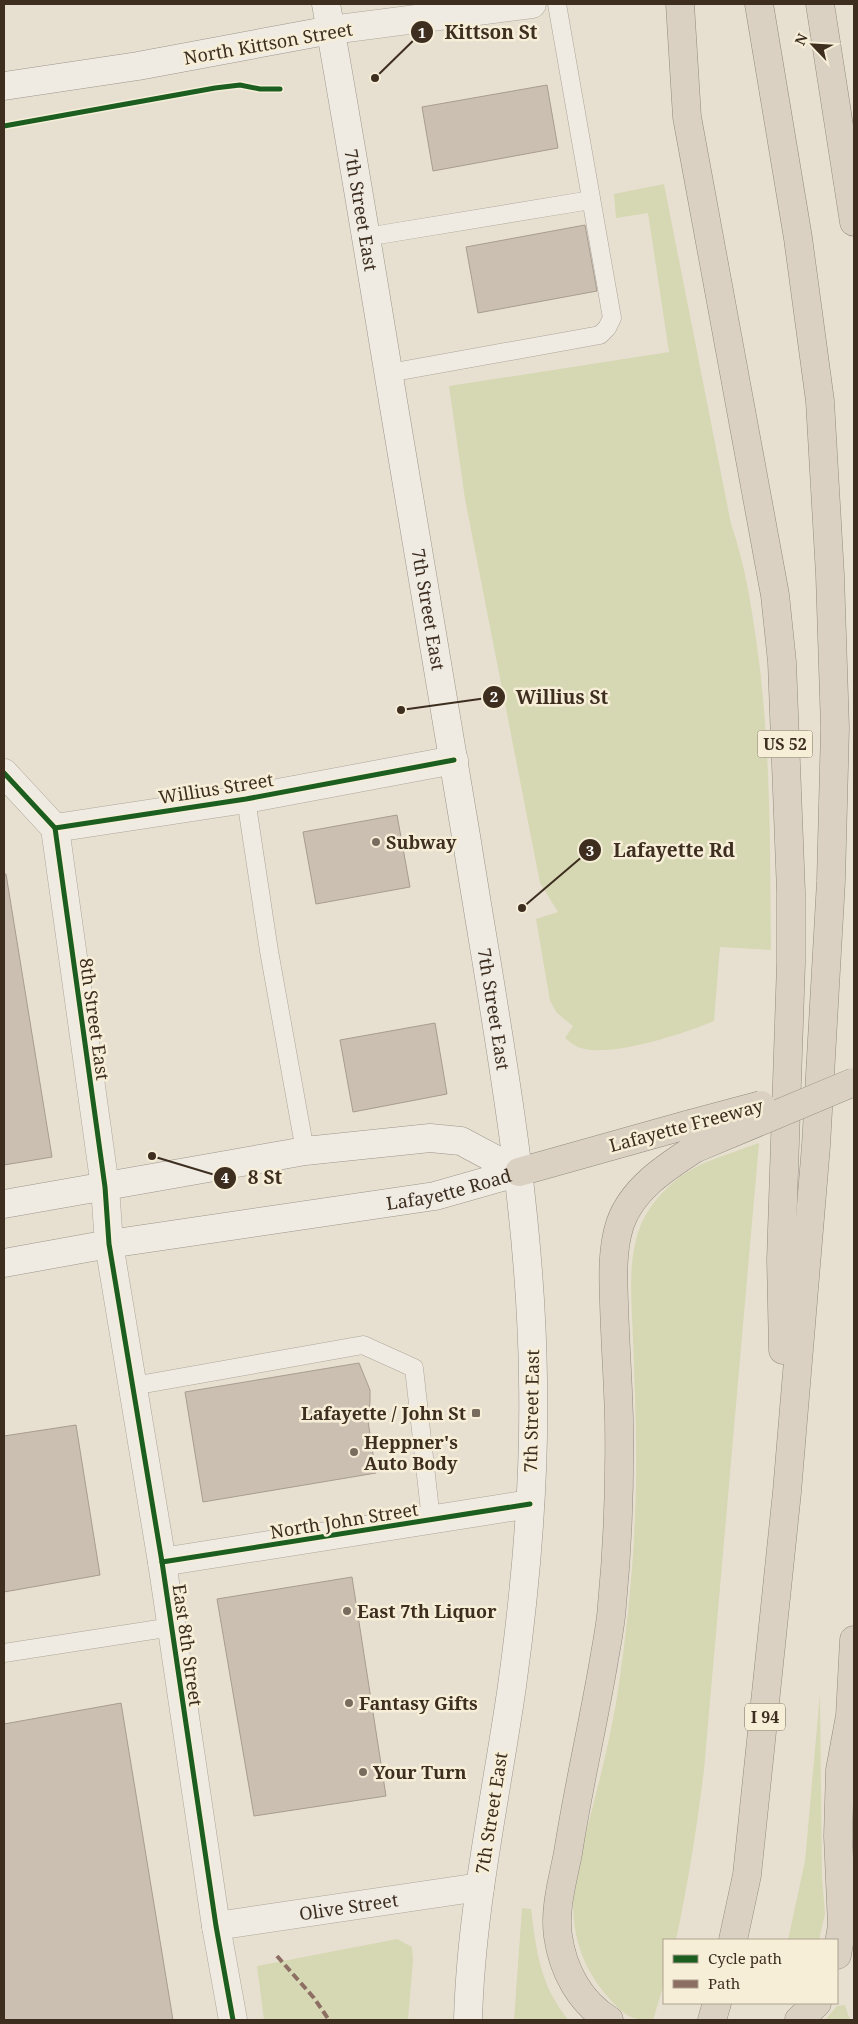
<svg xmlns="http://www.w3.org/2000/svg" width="858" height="2024" font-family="'Noto Serif',serif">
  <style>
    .green { fill: #d6d7b3 }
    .building { fill: #cbbfb2; stroke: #a89c90 }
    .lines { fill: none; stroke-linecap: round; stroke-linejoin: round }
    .lane-casing { stroke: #ada599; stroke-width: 19 }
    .street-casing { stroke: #ada599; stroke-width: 29 }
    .secondary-casing { stroke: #9c958a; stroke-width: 29 }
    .highway-casing { stroke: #928b80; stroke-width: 29 }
    .lane { stroke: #efebe3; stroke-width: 18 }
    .street { stroke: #efebe3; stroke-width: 28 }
    .secondary { stroke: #efebe3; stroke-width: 28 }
    .highway { stroke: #dad1c2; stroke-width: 28 }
    .highway-bridge-casing { stroke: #928b80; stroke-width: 29; stroke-linecap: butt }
    .highway-bridge { stroke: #dad1c2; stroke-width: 28 }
    .quiet { stroke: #8d6e63; stroke-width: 4; stroke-dasharray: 8 4; stroke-linecap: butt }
    .cycleway-casing { stroke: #f7eed8; stroke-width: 8 }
    .cycleway { stroke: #1b5e20; stroke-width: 5 }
    .poi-dot { fill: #786c5e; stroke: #f7eed8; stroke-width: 2 }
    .labels { text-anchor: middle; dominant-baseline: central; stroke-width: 5; stroke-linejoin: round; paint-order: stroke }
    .shield { fill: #f7eed8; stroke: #756857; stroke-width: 1 }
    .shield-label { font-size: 16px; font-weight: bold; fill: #3d2e20 }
    .street-label { font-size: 18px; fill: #3d2e20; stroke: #f7eed8 }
    .poi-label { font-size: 18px; font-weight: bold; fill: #3d2e20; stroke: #f7eed8; text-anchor: start }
    .leader { fill: none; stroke: #3d2e20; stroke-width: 2 }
    .callout-dot { fill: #3d2e20; stroke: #f7eed8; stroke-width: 2 }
    .mark-label { font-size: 15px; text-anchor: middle; font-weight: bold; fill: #fff }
    .callout-label { font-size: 19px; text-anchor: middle; font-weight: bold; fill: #3d2e20; stroke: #f7eed8; stroke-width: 5; stroke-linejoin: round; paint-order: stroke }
  </style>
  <rect width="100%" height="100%" fill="#e7e0d1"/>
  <g class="green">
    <path d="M664,184L731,524C745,564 751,604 757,646C771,747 770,849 771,950L720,947L714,1021C686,1033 610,1058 581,1048C576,1047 570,1042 565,1038L573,1026L557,1013L550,1001L536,919L558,912L540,883L465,499L449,386L669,352L648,213L616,218L614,194Z"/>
    <path d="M759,1143L704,1770C697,1827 688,1884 676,1940H664V1984L653,2020C629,2020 624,2015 608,1997C577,1962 570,1924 574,1879C589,1819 607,1758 617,1697C626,1638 633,1574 635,1515C638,1456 635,1398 633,1340C632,1305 627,1264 639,1230C648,1203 675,1176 702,1164C720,1156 740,1150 759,1143Z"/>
    <polygon points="820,1694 822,1876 825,1914 819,1940 788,1940 805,1861"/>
    <path d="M522,1908L531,1909C535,1939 538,1970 553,1997C557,2005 563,2013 568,2020H514Z"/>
    <polygon points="397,1939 412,1947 413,1961 408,2020 264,2020 257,1966"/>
    <polygon points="845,2005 850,2020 825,2020 837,2006"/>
  </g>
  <g class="building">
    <polygon points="547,85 558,148 433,171 422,107"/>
    <polygon points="585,225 597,291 478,313 466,247"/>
    <polygon points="397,815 410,887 316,904 303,832"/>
    <polygon points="4,874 6,874 52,1157 4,1165"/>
    <polygon points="435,1023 447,1094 353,1112 340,1040"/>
    <polygon points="359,1363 370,1390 370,1402 368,1421 376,1473 203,1502 185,1392"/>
    <polygon points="76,1425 100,1575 4,1592 4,1436"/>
    <polygon points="352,1577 386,1796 254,1816 217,1599"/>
    <polygon points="121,1703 173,2020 4,2020 4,1724"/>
  </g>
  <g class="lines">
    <defs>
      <g id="lane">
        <polyline points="366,237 591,200"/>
        <polyline points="389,373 600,335 607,328 612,318 557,4"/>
        <polyline points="246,799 269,951 305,1151"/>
        <polyline points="133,1386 363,1345 414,1368 431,1520"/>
        <polyline points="4,1653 172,1627"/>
      </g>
      <g id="street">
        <polyline points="331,30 532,4"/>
        <polyline points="4,773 55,828 246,799 454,760"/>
        <polyline points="55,828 105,1187 109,1244 162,1562 216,1926 233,2020"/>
        <polyline points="162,1562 530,1504"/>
        <path id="s1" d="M216,1926L480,1887"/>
      </g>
      <g id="secondary">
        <path id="s2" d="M326,4C350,138 372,273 394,407C419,552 444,697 467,842C495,1020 531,1198 533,1380C535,1481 526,1585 512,1686C496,1797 471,1908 468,2020"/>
        <polyline points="4,86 138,66 331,30"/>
        <polyline points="4,1204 305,1151 430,1138 461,1141 519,1172"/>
        <path id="s3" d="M4,1263L109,1244L435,1196L519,1172"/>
      </g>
      <g id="highway">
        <polyline points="680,4 687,117 775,595 782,662 791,892 791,963 781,1260 783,1350"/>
        <polyline points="820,4 854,222"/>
        <polyline points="519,1172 690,1124"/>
        <polyline points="733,1940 747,1875 787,1492 816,1146 831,881 835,728 830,575 820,401 798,238 759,4"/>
        <polyline points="837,1955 842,1926 838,1836 840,1770 850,1716 854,1640"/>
        <path d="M609,2020C580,2002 563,1971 558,1936C554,1909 563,1879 568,1853C578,1788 593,1725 604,1660C607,1642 611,1623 612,1605C618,1543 620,1480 619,1419C618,1380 615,1341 614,1302C613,1276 612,1249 620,1224C632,1189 665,1168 694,1149"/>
        <polyline points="712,2020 717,2003"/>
        <polyline points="799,2020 817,2003"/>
      </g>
    </defs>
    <use href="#lane" class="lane-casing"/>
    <use href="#street" class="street-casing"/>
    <use href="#secondary" class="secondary-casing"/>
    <use href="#highway" class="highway-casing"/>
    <use href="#lane" class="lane"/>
    <use href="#street" class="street"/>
    <use href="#secondary" class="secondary"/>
    <use href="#highway" class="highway"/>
    <defs>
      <g id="highway-bridge">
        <polyline points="690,1124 761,1105"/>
        <polyline points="694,1149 854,1082"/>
      </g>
    </defs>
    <use href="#highway-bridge" class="highway-bridge-casing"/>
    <use href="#highway-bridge" class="highway-bridge"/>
    <polyline class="quiet" points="277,1956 314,1998 329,2020"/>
    <defs>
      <g id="cycleway">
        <polyline points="4,126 215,88 240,85 260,89 280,89"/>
        <polyline points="4,773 55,828 246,799 454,760"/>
        <polyline points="55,828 105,1187 109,1244 162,1562 216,1926 233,2020"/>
        <polyline points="162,1562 530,1504"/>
      </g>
    </defs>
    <use href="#cycleway" class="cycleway-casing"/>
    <use href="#cycleway" class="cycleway"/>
  </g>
  <g class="poi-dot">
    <circle cx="376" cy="842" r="5"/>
    <rect x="471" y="1408" width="10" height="10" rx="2.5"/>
    <circle cx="354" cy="1452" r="5"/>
    <circle cx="347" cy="1611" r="5"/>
    <circle cx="349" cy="1703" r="5"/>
    <circle cx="363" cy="1772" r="5"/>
  </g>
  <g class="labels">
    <g class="shield">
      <rect x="757.5" y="730.5" width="55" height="27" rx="4"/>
      <rect x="745" y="1703.5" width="40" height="27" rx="4"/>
    </g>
    <g class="shield-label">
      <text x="785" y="744">US 52</text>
      <text x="765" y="1717">I 94</text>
    </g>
    <g class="street-label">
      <text transform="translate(268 43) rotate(-10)">North Kittson Street</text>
      <text stroke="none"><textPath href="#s2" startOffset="209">7th Street East</textPath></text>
      <text stroke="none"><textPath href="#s2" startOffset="614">7th Street East</textPath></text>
      <text transform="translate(216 788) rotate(-9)">Willius Street</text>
      <text stroke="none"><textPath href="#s2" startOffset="1019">7th Street East</textPath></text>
      <text transform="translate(95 1019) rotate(82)">8th Street East</text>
      <text transform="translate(686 1125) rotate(-15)">Lafayette Freeway</text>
      <text stroke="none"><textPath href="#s3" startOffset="451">Lafayette Road</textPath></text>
      <text transform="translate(531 1411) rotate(-89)">7th Street East</text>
      <text transform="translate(344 1520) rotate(-9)">North John Street</text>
      <text transform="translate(188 1645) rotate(82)">East 8th Street</text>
      <text transform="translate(491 1813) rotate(-81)">7th Street East</text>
      <text stroke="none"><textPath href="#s1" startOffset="134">Olive Street</textPath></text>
    </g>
    <g class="poi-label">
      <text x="386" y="842">Subway</text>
      <text x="466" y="1413" text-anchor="end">Lafayette / John St</text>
      <text x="364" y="1442">Heppner's<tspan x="364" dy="21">Auto Body</tspan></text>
      <text x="357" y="1611">East 7th Liquor</text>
      <text x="359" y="1703">Fantasy Gifts</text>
      <text x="373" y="1772">Your Turn</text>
    </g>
  </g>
  <path class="leader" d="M375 78L422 32M401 710L494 697M522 908L590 850M152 1156L225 1178"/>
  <g class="callout-dot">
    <circle cx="375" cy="78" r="5"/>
    <circle cx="401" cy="710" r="5"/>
    <circle cx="522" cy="908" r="5"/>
    <circle cx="152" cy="1156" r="5"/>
    <circle cx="422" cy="32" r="12"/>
    <circle cx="494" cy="697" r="12"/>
    <circle cx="590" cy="850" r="12"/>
    <circle cx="225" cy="1178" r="12"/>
  </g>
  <g class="mark-label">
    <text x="422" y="38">1</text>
    <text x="494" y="702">2</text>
    <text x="590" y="856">3</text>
    <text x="225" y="1183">4</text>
  </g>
  <g class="callout-label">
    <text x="491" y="39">Kittson St</text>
    <text x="562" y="704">Willius St</text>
    <text x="674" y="857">Lafayette Rd</text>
    <text x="265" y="1184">8 St</text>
  </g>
  <rect width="858" height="2024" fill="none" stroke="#3d2e20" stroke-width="10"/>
  <rect x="663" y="1939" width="175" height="65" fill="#f7eed8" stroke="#ada18e"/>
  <rect x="673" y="1955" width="25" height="8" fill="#1b5e20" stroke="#ada18e"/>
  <text x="708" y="1964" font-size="15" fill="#3d2e20">Cycle path</text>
  <rect x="673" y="1980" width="25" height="8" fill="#8d6e63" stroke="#ada18e"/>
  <text x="708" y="1989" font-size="15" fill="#3d2e20">Path</text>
  <g transform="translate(813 45) rotate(295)" stroke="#f7eed8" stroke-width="4" paint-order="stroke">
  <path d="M0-4L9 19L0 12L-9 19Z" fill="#3d2e20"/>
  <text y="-8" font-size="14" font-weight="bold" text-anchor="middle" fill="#3d2e20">N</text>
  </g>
</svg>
